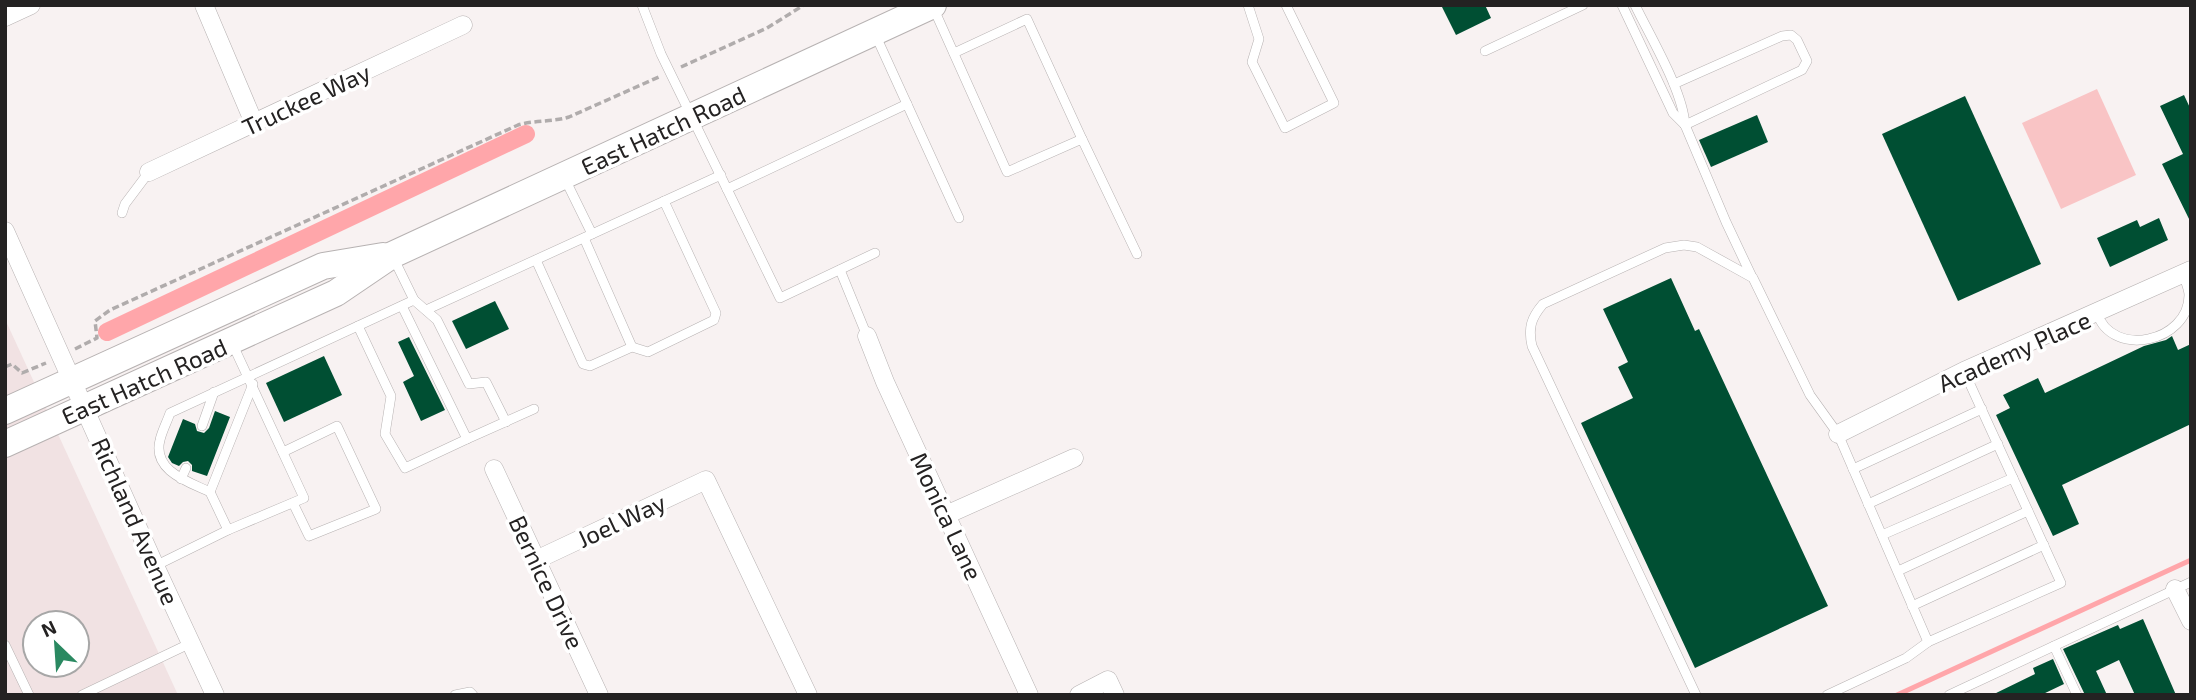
<svg xmlns="http://www.w3.org/2000/svg" width="2196" height="700" font-family="'Exo 2',sans-serif">
  <style>
    .built { fill: #f1e2e3; fill-rule: evenodd }
    .green { fill: #f9c4c5 }
    .lines { fill: none; stroke-linecap: round; stroke-linejoin: round }
    .stream { stroke: #ffa6aa; stroke-width: 5 }
    .canal { stroke: #ffa6aa; stroke-width: 18 }
    .building { fill: #004f33 }
    .service-casing { stroke: #b7b2b2; stroke-width: 10 }
    .minor-casing { stroke: #b7b2b2; stroke-width: 19 }
    .primary-casing { stroke: #b7b2b2; stroke-width: 28 }
    .path { stroke: #b0acac; stroke-width: 3.5; stroke-dasharray: 7 3.5; stroke-linecap: butt }
    .service { stroke: #fff; stroke-width: 9 }
    .minor { stroke: #fff; stroke-width: 18 }
    .primary { stroke: #fff; stroke-width: 26 }
    .labels { text-anchor: middle; dominant-baseline: central; stroke-width: 7; stroke-linejoin: round; paint-order: stroke }
    .street-label { font-size: 24px; fill: #242222; stroke: #fff }
  </style>
  <rect width="100%" height="100%" fill="#f8f2f2"/>
  <path class="built" d="M5,319L178,695H5ZM35,623H77V665H35Z"/>
  <polygon class="green" points="2097,89 2136,175 2061,209 2022,123"/>
  <g class="lines">
    <polyline class="stream" points="1897,695 2191,560"/>
    <polyline class="canal" points="107,332 526,134"/>
  </g>
  <g class="building">
    <polygon points="1441,5 1485,5 1491,18 1456,35"/>
    <polygon points="2184,95 2191,110 2191,223 2162,164 2183,154 2160,106"/>
    <polygon points="1965,96 2041,264 1958,301 1882,134"/>
    <polygon points="1757,115 1768,142 1711,167 1699,140"/>
    <polygon points="2159,218 2168,240 2110,267 2097,238 2137,220 2140,227"/>
    <polygon points="1671,278 1695,331 1699,329 1828,606 1695,668 1581,423 1633,398 1618,367 1628,362 1603,309"/>
    <polygon points="495,301 509,329 466,349 452,321"/>
    <polygon points="2172,336 2178,350 2191,344 2191,424 2062,485 2079,524 2053,536 1996,415 2010,408 2003,395 2038,378 2045,393 2144,346 2166,340"/>
    <polygon points="409,337 445,410 421,421 403,382 414,376 398,342"/>
    <polygon points="324,356 342,395 284,422 266,383"/>
    <polygon points="215,411 230,417 207,476 192,471 192,465 188,461 183,462 179,466 172,463 168,457 183,419 195,424 197,431 204,433 209,428"/>
    <polygon points="2143,619 2176,695 2135,695 2119,660 2096,671 2107,695 2085,695 2063,649 2118,625 2120,629"/>
    <polygon points="2053,659 2064,684 2041,695 1992,695 2035,674 2033,668"/>
  </g>
  <g class="lines">
    <defs>
      <g id="service">
        <polyline points="642,5 661,54 727,189 907,104"/>
        <polyline points="1248,5 1259,39 1252,62 1285,128 1334,103 1286,5"/>
        <polyline points="1622,5 1673,113 1685,125"/>
        <path d="M1635,5C1651,38 1683,91 1685,125L1726,222L1752,277"/>
        <polyline points="933,7 1007,172 1082,139 1137,254"/>
        <polyline points="875,34 959,218"/>
        <polyline points="1485,51 1583,5"/>
        <polyline points="954,53 1027,19 1082,139"/>
        <polyline points="1674,84 1782,36 1791,35 1797,40 1807,61 1802,70 1685,125"/>
        <polyline points="564,177 592,234"/>
        <polyline points="727,189 780,298 875,253"/>
        <polyline points="122,213 125,204 149,172"/>
        <polyline points="584,238 632,347"/>
        <polyline points="536,260 583,364 590,366 632,347 648,352 714,320 716,313 664,201"/>
        <polyline points="840,270 867,336"/>
        <polyline points="414,300 437,320 469,384 486,382 506,422"/>
        <polyline points="426,310 721,175"/>
        <path d="M2097,313C2112,359 2189,342 2189,295C2189,289 2185,280 2183,274"/>
        <polyline points="358,326 391,396 385,434 405,468 467,439 402,306"/>
        <polyline points="202,426 214,392"/>
        <polyline points="467,439 534,409"/>
        <polyline points="283,452 337,426 376,509 309,536 293,503"/>
        <polyline points="1853,469 1982,409"/>
        <polyline points="181,479 186,468"/>
        <polyline points="210,492 253,384"/>
        <polyline points="1868,504 1998,444"/>
        <path d="M228,530L210,492C189,482 152,471 160,440C162,431 167,422 170,413L414,300L393,257"/>
        <polyline points="1882,535 2013,478"/>
        <polyline points="155,566 228,530 304,498 232,343"/>
        <polyline points="1898,571 2028,511"/>
        <polyline points="1912,606 2044,545"/>
        <polyline points="5,645 29,695"/>
        <polyline points="2054,646 2077,695"/>
        <polyline points="82,695 191,643"/>
        <polyline points="455,695 470,692 473,695"/>
        <path d="M1696,695L1532,346C1528,328 1531,318 1543,304L1665,248L1684,245L1697,247L1753,278L1810,395L1838,434L1928,642L2061,583L1964,371"/>
        <polyline points="1827,695 1906,658 1928,642"/>
        <polyline points="1949,695 2191,582"/>
      </g>
      <g id="minor">
        <polyline points="204,5 254,123"/>
        <polyline points="5,17 31,5"/>
        <polyline points="149,172 463,25"/>
        <polyline points="5,231 155,566 215,695"/>
        <polyline points="867,336 885,382 1029,695"/>
        <polyline points="1838,434 1964,371 2191,270"/>
        <polyline points="494,469 599,695"/>
        <polyline points="946,515 1074,458"/>
        <polyline points="536,560 706,480 808,695"/>
        <polyline points="2175,589 2191,621"/>
        <polyline points="1079,695 1108,680 1115,695"/>
      </g>
      <g id="primary">
        <polyline points="5,411 323,266 383,256"/>
        <polyline points="5,444 336,293 392,255 933,5"/>
      </g>
    </defs>
    <use href="#service" class="service-casing"/>
    <use href="#minor" class="minor-casing"/>
    <use href="#primary" class="primary-casing"/>
    <g class="path">
      <polyline points="681,67 767,28 804,5"/>
      <path d="M75,349L97,338L95,321L110,310L518,125C535,120 553,122 569,117L661,76"/>
      <polyline points="5,367 12,364 22,373 46,363"/>
    </g>
    <use href="#service" class="service"/>
    <use href="#minor" class="minor"/>
    <use href="#primary" class="primary"/>
  </g>
  <g class="labels">
    <g class="street-label">
      <text transform="translate(306 99) rotate(-25)">Truckee Way</text>
      <text transform="translate(663 130) rotate(-25)">East Hatch Road</text>
      <text transform="translate(2014 351) rotate(-24)">Academy Place</text>
      <text transform="translate(144 381) rotate(-24)">East Hatch Road</text>
      <text transform="translate(947 516) rotate(65)">Monica Lane</text>
      <text transform="translate(621 520) rotate(-25)">Joel Way</text>
      <text transform="translate(136 521) rotate(66)">Richland Avenue</text>
      <text transform="translate(547 582) rotate(65)">Bernice Drive</text>
    </g>
  </g>
  <rect width="2196" height="700" fill="none" stroke="#242222" stroke-width="14"/>
  <g transform="translate(56 644) rotate(335)"><circle r="33" fill="#ffffff" stroke="#a7a7a7" stroke-width="2"/>
  <path d="M0-5L12 26L0 18L-12 26Z" fill="#2a8961"/>
  <text y="-10" font-size="19" font-weight="bold" text-anchor="middle" fill="#242222">N</text>
  </g>
</svg>
